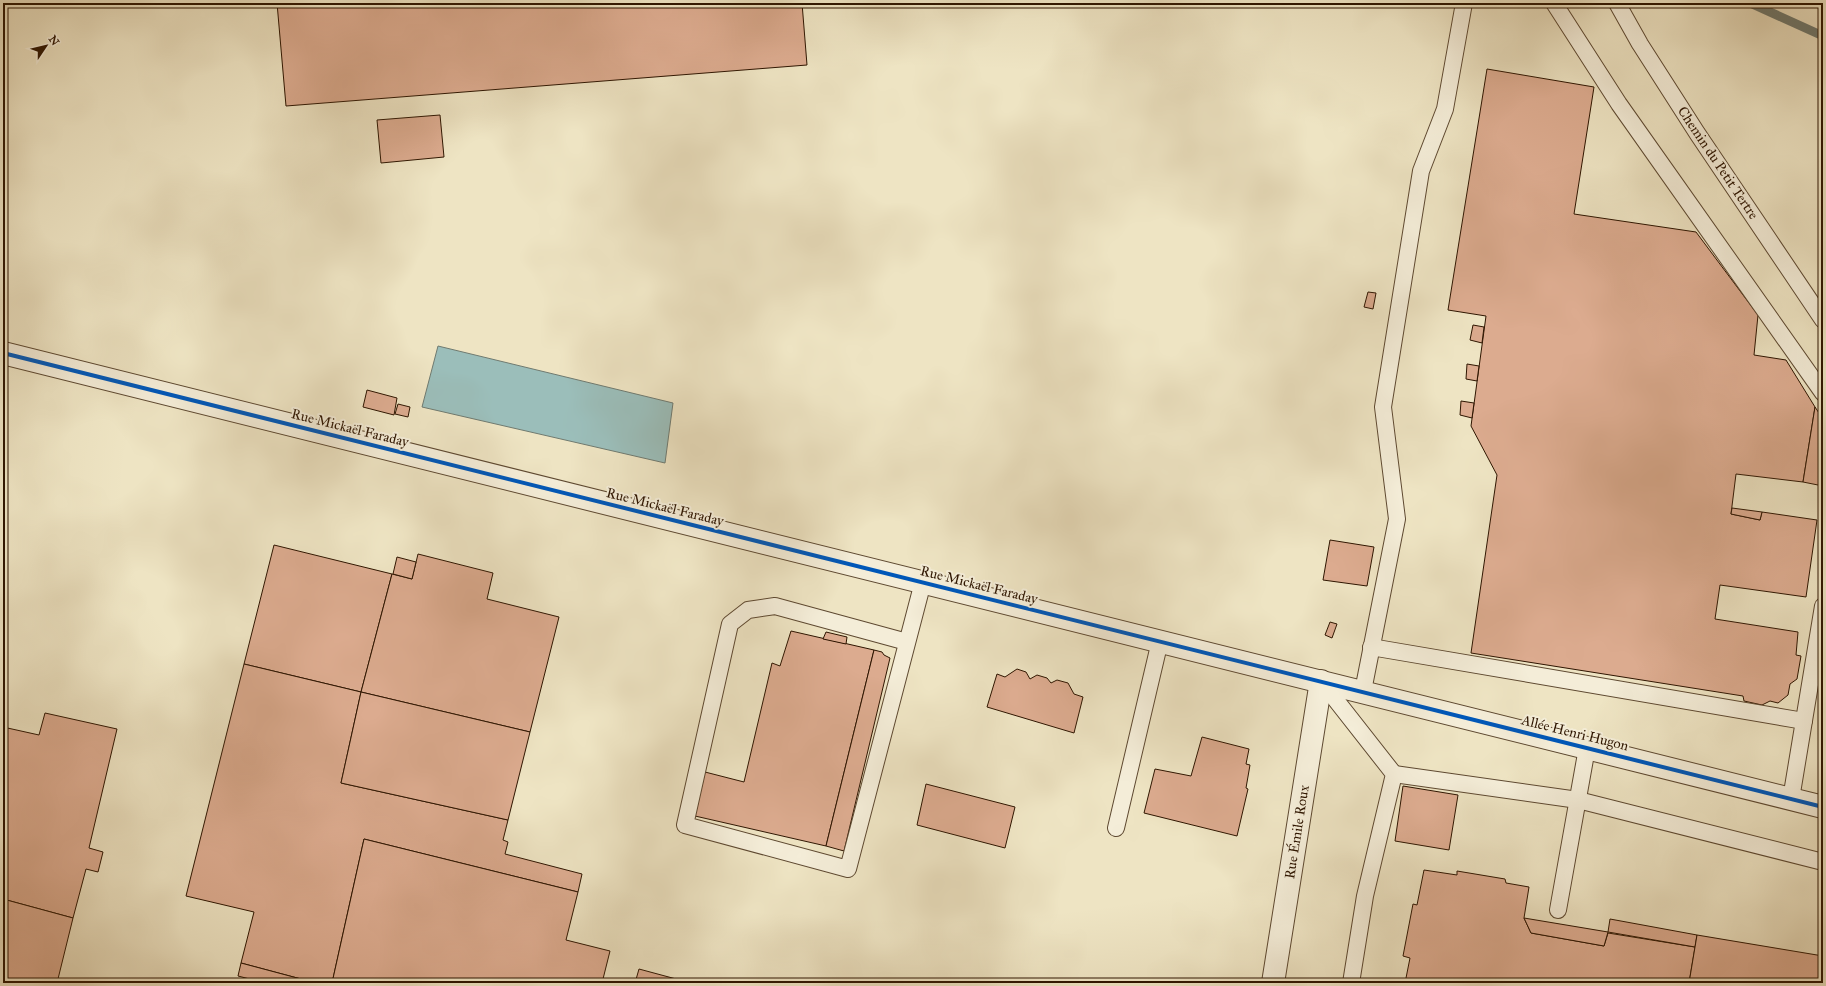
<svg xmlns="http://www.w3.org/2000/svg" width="1826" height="986" font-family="'IM FELL Great Primer',serif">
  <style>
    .water { fill: #9bbeba; stroke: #6f7a70 }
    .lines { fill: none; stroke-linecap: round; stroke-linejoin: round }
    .stream { stroke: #6f7a70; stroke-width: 9 }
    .building { fill: #dcab8f; stroke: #2e1500 }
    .service-casing { stroke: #5e4931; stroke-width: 18 }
    .minor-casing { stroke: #5e4931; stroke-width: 24 }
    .service { stroke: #f4edd8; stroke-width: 16 }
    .minor { stroke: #f4edd8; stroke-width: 22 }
    .cycleway-casing { stroke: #f4edd8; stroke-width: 6 }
    .cycleway { stroke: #0057b8; stroke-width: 4 }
    .labels { text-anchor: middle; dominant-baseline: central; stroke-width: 4; stroke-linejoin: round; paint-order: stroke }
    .street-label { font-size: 14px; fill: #2e1500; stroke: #f4edd8 }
  </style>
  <rect width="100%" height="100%" fill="#eee4c3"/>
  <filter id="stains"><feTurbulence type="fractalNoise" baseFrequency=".005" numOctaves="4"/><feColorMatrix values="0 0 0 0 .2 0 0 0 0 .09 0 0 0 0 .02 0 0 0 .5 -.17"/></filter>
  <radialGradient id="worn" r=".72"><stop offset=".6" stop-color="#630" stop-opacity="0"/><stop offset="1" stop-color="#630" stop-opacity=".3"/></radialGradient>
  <polygon class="water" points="438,346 673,403 665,463 422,407"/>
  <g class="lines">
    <polyline class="stream" points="1750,3 1823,36"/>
  </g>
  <g class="building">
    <polygon points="277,3 802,3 807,65 286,106"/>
    <polygon points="1487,69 1594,87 1574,214 1696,232 1758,315 1754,355 1786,360 1815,407 1803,482 1736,474 1731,514 1760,520 1762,512 1817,520 1806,597 1720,585 1715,619 1798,632 1796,655 1801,656 1797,679 1790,684 1788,695 1778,703 1770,701 1762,705 1744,701 1743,696 1471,653 1497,475 1471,426 1486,316 1448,310"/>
    <polygon points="440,115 444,157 381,163 377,120"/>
    <polygon points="1368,292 1376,293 1373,309 1364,307"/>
    <polygon points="1473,325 1484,327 1482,343 1470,340"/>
    <polygon points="1467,364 1479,366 1477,381 1466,379"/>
    <polygon points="367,390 397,398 394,415 363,407"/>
    <polygon points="1461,401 1474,403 1472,418 1460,415"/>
    <polygon points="398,404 410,407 408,417 395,414"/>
    <polygon points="1815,407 1823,419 1823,486 1803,482"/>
    <polygon points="1732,508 1762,512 1760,520 1731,514"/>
    <polygon points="1330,540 1374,547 1367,586 1323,580"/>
    <polygon points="274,545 392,574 361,692 244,664"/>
    <polygon points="418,554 493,573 487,599 559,617 530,732 361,692 392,574 412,579"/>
    <polygon points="397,557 416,562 412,579 393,574"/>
    <polygon points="1330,622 1337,624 1332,638 1325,635"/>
    <polygon points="791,631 874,650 826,846 695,816 705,772 744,782 772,663 780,666"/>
    <polygon points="826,632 847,637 846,644 823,639"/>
    <polygon points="874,650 882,652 884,655 890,658 844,851 826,846"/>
    <polygon points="244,664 361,692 341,783 508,820 503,840 508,842 505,854 582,874 578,892 364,839 332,983 316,983 241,963 254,912 186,896"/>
    <polygon points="1017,669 1026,672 1030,679 1037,675 1047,678 1051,683 1057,680 1068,683 1074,694 1083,697 1074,733 987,707 997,674 1005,677"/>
    <polygon points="361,692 530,732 508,820 341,783"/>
    <polygon points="45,713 117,729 89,848 103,852 98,872 86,869 73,918 3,899 3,727 39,735"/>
    <polygon points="1202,737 1249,749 1246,764 1250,765 1246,788 1248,789 1237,836 1144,813 1155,769 1191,776"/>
    <polygon points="926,784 1015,807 1005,848 917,825"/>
    <polygon points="1403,786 1458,795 1449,850 1395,841"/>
    <polygon points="364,839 578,892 566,940 610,951 602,983 332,983"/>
    <polygon points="1424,870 1457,875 1457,871 1505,879 1506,883 1529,887 1524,918 1531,933 1604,946 1608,933 1695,947 1689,983 1405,983 1410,958 1403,956 1413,904 1417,905"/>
    <polygon points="3,899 73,918 57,983 3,983"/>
    <polygon points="1823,912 1823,934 1819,933"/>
    <polygon points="1524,918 1608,932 1604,946 1531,933"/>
    <polygon points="1610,919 1697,935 1695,947 1608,932"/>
    <polygon points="1697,935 1823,956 1823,983 1689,983"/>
    <polygon points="241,963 316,983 265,983 238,976"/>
    <polygon points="639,969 691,983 635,983"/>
  </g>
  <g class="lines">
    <defs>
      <g id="service">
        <polyline points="1554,3 1619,104 1823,393"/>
        <polyline points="1617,3 1640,44 1697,133 1823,320"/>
        <polyline points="907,642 775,606 748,610 730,624 685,825 848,869 923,582"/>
        <polyline points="1371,647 1804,721"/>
        <polyline points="1321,681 1394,774 1365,896 1351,983"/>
        <polyline points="1363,691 1397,519 1383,407 1421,171 1445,109 1464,3"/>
        <polyline points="1394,774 1578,800 1823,862"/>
        <polyline points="1791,799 1823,606"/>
        <polyline points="1116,828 1160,641"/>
        <polyline points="1558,910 1587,748"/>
      </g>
      <g id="minor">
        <polyline points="3,353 1823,807"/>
        <polyline points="1273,983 1321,681"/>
      </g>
    </defs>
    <use href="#service" class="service-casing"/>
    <use href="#minor" class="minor-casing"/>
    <use href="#service" class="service"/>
    <use href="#minor" class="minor"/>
    <defs>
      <polyline id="cycleway" points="3,353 1823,807"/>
    </defs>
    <use href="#cycleway" class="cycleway-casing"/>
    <use href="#cycleway" class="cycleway"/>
  </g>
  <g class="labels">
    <g class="street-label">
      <text transform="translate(1718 163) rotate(56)">Chemin du Petit Tertre</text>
      <text transform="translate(350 428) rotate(14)">Rue Mickaël Faraday</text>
      <text transform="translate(665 507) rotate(14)">Rue Mickaël Faraday</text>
      <text transform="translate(979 585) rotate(14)">Rue Mickaël Faraday</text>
      <text transform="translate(1575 733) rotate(14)">Allée Henri Hugon</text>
      <text transform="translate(1297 832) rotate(-81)">Rue Émile Roux</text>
    </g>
  </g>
  <rect width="1826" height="986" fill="none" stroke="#eee4c3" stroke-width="16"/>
  <rect x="4" y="4" width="1818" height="978" fill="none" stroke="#2e1500" stroke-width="2"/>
  <rect x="8" y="8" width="1810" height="970" fill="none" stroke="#2e1500"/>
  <g transform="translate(46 46) rotate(55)" stroke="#f4edd8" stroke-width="3" paint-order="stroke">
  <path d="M0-3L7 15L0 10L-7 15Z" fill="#2e1500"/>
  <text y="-6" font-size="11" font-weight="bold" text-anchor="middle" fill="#2e1500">N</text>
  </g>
  <rect width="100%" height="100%" filter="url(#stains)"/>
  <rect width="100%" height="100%" fill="url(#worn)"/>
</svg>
